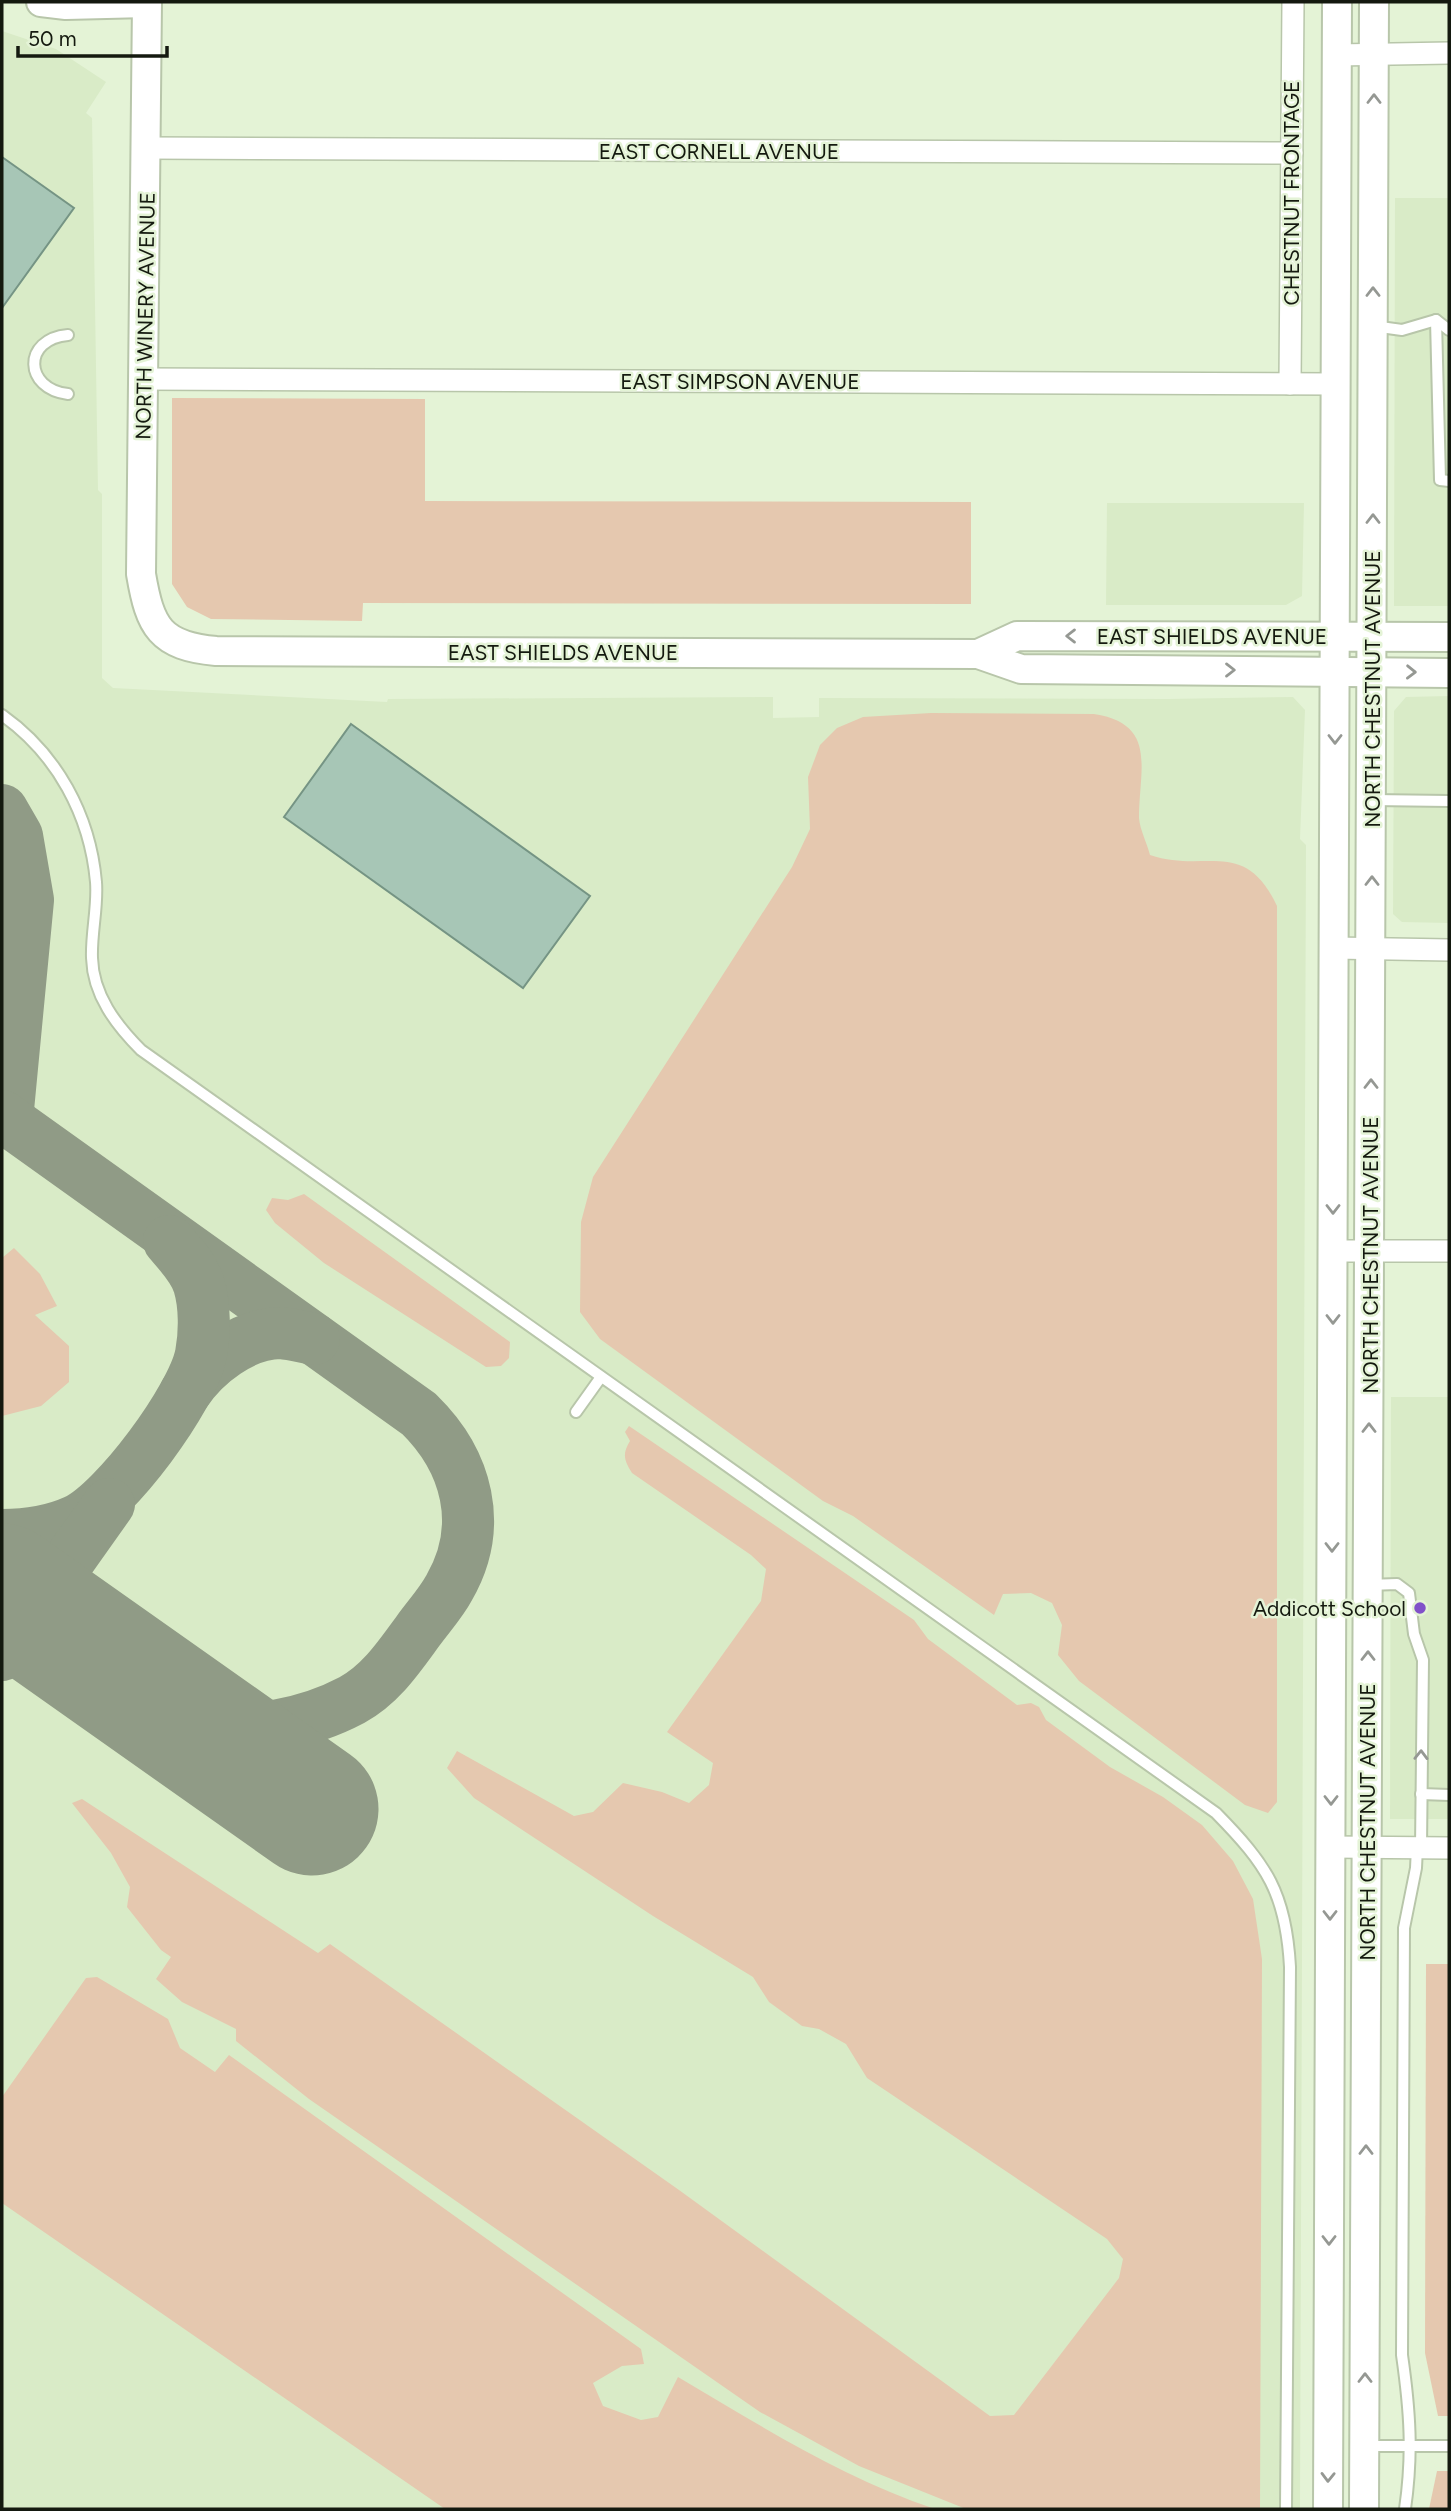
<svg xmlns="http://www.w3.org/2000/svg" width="1451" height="2511" font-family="Figtree,sans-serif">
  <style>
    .built { fill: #d9ebc7 }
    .green { fill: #e5c8af }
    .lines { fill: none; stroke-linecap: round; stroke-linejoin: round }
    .taxiway { stroke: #909b86; stroke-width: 52 }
    .runway { stroke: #909b86; stroke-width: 133 }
    .building { fill: #a7c6b6; stroke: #759484; stroke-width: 2 }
    .lane-casing { stroke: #b8c6aa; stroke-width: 14 }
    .street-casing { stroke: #b8c6aa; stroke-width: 24 }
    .secondary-casing { stroke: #b8c6aa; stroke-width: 32 }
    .lane { stroke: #fff; stroke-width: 10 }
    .street { stroke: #fff; stroke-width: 21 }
    .secondary { stroke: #fff; stroke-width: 28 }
    .oneway { stroke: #959893 }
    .poi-dot { fill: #8151c9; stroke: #e4f3d6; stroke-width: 2.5 }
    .labels { text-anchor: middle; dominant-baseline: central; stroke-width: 5; stroke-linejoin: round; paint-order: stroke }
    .street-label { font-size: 21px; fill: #14190f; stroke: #e4f3d6 }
    .poi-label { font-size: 21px; fill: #14190f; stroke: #e4f3d6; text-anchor: end }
  </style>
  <rect width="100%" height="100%" fill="#e4f3d6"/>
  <g class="built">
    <polygon points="2,31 56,49 106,82 86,113 92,118 98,490 102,494 102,678 113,688 387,702 388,699 773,697 773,718 819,717 819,698 1168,699 1293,697 1305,710 1300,839 1306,845 1300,2509 2,2509"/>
    <polygon points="1395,198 1449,198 1449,606 1394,606"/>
    <polygon points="1107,503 1304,503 1302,596 1286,605 1106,605"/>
    <polygon points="1449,696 1449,923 1402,922 1393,914 1394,711 1406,697"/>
    <polygon points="1391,1397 1449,1397 1449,1819 1390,1819"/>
  </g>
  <g class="green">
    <polygon points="172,398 425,399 425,501 971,502 971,604 363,603 362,621 211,619 187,607 172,584"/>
    <path d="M931,713L1094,714C1158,724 1139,769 1139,818C1140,830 1147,843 1150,855C1205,874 1244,836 1277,906V1802L1268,1813L1245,1805L1079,1681L1058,1655L1062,1625L1052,1603L1031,1593L1003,1594L994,1615L853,1516L823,1501L600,1339L580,1312L581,1222L593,1177L792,867L810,829L808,777L820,745L837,728L863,717Z"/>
    <polygon points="304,1194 510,1342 509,1358 501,1366 486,1367 324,1263 275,1223 266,1210 272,1198 288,1200"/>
    <polygon points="14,1248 40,1274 57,1306 35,1315 69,1346 69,1382 41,1406 2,1416 2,1258"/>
    <path d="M629,1426L914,1620L928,1639L1017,1705L1031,1703L1039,1707L1046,1720L1110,1767L1163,1797L1202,1825L1233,1861L1253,1899L1262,1959L1260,2509H966L859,2466L760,2412L309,2099L236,2041V2029L182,2002L156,1979L171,1957L161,1950L127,1907L130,1887L111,1853L72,1803L82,1799L318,1953L330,1944L679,2190L990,2416L1014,2415L1119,2278L1123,2259L1107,2239L867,2078L846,2044L819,2029L802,2026L769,2002L753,1977L653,1916L474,1798L447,1768L457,1751L574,1816L593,1812L623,1783L662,1792L689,1803L709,1785L713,1763L667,1732L761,1601L766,1569L751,1555L632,1473C624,1460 622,1454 630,1441L625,1432Z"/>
    <polygon points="1426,1964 1449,1964 1449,2416 1438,2416 1425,2353"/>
    <path d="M97,1977L168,2019L180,2048L215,2072L229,2055L641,2349L644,2364L622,2366L593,2383L603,2406L641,2420L658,2417L678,2377C761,2426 843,2478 935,2509H445L2,2203V2097L86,1978Z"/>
    <polygon points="1437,2471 1449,2471 1449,2509 1429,2509"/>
  </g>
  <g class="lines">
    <g class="taxiway">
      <polyline points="2,810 17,836 28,900 7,1120"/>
      <path d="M2,1116L419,1414C467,1461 485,1526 449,1588C441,1603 428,1617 418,1631C399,1657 381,1684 352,1700C305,1725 249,1734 196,1728"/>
      <path d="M185,1393C204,1364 243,1333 281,1333C292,1334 303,1337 314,1339"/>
      <path d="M2,1535C25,1535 53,1531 75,1521C115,1503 193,1397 201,1354C205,1333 205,1305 199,1285C194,1268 180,1254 169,1241"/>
      <polyline points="2,1655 109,1504"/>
    </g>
    <polyline class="runway" points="2,1590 312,1809"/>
  </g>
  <g class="building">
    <polygon points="2,157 74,208 2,308"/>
    <polygon points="351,724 590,896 523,988 284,817"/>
  </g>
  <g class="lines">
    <defs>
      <g id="lane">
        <polyline points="1436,320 1440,480 1449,481"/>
        <polyline points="1373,326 1402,330 1436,320 1449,330"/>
        <path d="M68,394C24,389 22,339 68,335"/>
        <path d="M2,715C57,754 90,815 96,882C98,907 91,933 92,958C93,995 116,1025 141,1050L1216,1813C1267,1865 1286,1893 1290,1967L1286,2509"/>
        <polyline points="1372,800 1449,801"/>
        <polyline points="576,1412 601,1377"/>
        <polyline points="1368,1585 1397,1584 1409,1593 1414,1634 1423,1660 1421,1848"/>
        <polyline points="1421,1794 1449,1795"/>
        <polyline points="1365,2446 1449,2446"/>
        <path d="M1405,2509C1413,2454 1410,2411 1402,2355L1404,1928L1416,1868L1417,1847"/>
      </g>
      <g id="street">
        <polyline points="1337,55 1449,53"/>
        <polyline points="147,148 1292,153"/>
        <polyline points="144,379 1337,384"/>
        <polyline points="1290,384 1293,2"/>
        <polyline points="1334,948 1449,950"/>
        <polyline points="1333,1251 1449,1251"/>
        <polyline points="1330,1847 1449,1848"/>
      </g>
      <g id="secondary">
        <polyline points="41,2 66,5 147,3"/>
        <path d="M147,2L141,574C150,627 160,646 216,651L978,654L1021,669L1449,673"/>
        <polyline points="978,654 1017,636 1449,637"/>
        <polyline points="1328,2509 1337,2"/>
        <polyline points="1364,2509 1374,2"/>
      </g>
    </defs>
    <use href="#lane" class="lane-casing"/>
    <use href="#street" class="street-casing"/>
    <use href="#secondary" class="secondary-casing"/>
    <use href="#lane" class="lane"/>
    <use href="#street" class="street"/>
    <use href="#secondary" class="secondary"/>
  </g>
  <defs><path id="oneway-chevron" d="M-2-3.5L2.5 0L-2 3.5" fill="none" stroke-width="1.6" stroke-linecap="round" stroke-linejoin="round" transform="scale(1.75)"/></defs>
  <g class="oneway">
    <use href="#oneway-chevron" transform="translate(1374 99) rotate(-90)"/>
    <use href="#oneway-chevron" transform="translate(1373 292) rotate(-90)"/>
    <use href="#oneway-chevron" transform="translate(1373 519) rotate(-90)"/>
    <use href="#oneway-chevron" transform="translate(1071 636) rotate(180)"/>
    <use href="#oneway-chevron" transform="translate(1230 670)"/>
    <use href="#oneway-chevron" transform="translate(1411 672) rotate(1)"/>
    <use href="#oneway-chevron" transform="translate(1335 739) rotate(90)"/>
    <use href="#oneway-chevron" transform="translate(1372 881) rotate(-90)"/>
    <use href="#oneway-chevron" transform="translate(1371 1084) rotate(-90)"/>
    <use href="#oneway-chevron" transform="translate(1333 1209) rotate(90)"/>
    <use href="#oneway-chevron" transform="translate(1333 1319) rotate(90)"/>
    <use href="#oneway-chevron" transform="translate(1369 1428) rotate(-90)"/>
    <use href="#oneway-chevron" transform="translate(1332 1547) rotate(90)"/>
    <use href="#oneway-chevron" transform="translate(1368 1656) rotate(-90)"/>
    <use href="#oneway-chevron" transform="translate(1421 1755) rotate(-89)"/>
    <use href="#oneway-chevron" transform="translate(1331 1800) rotate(90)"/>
    <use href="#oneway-chevron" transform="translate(1330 1915) rotate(90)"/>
    <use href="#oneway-chevron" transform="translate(1366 2150) rotate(-90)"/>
    <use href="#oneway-chevron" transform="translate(1329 2240) rotate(90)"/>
    <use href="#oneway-chevron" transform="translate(1365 2378) rotate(-90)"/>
    <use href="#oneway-chevron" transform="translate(1328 2477) rotate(91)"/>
  </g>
  <circle class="poi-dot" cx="1420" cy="1608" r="7"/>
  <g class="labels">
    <g class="street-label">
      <text x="719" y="151">EAST CORNELL AVENUE</text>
      <text transform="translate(1291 193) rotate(-90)">CHESTNUT FRONTAGE</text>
      <text transform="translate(145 316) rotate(-89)">NORTH WINERY AVENUE</text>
      <text x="740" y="381">EAST SIMPSON AVENUE</text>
      <text x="1212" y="636">EAST SHIELDS AVENUE</text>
      <text x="563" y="652">EAST SHIELDS AVENUE</text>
      <text transform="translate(1372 689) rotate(-90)">NORTH CHESTNUT AVENUE</text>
      <text transform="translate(1370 1255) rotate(-90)">NORTH CHESTNUT AVENUE</text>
      <text transform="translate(1367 1822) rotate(-90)">NORTH CHESTNUT AVENUE</text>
    </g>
    <g class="poi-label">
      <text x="1406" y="1608">Addicott School</text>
    </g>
  </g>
  <rect width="1451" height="2511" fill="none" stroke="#14190f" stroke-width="7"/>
  <path d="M18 46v10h149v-10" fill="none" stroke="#14190f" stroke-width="3.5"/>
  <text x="28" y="46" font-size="21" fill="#14190f" stroke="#e4f3d6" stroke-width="5" paint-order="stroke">50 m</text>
</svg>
